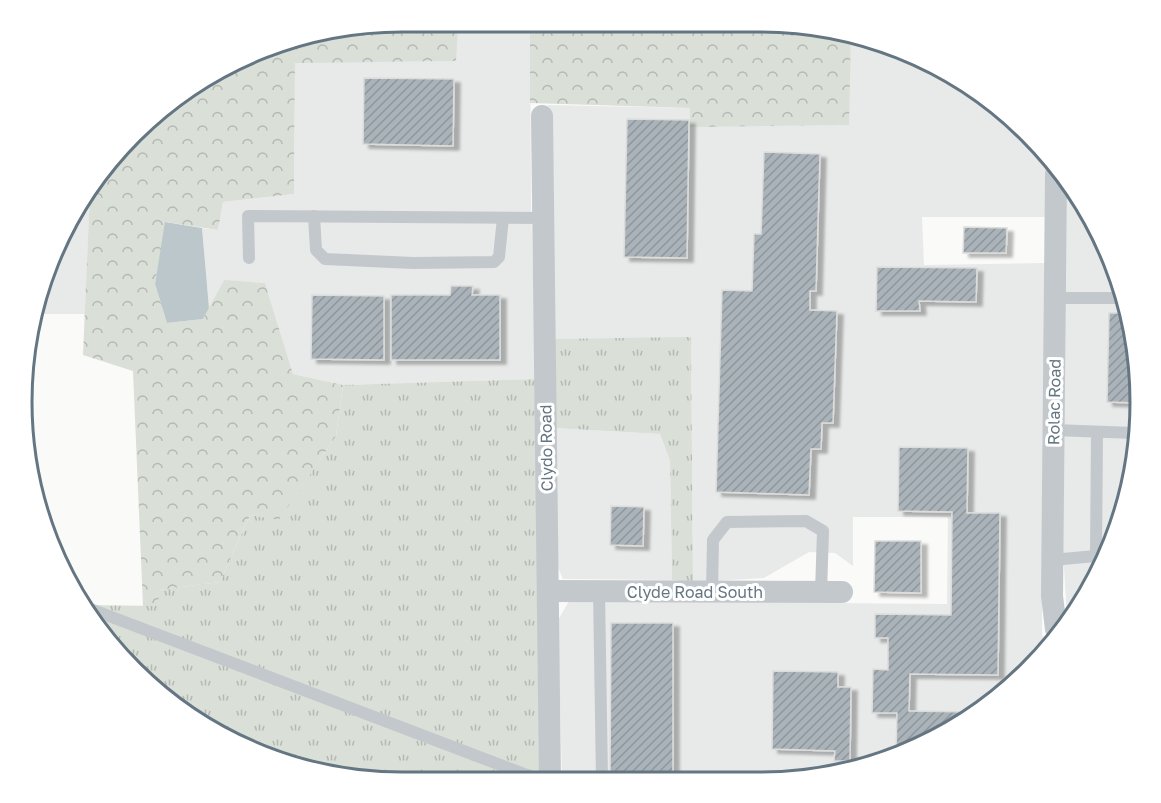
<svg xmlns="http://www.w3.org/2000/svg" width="1161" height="803" font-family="'Golos Text',sans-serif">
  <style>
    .built { fill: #e8e9e9 }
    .grass { fill: url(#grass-tufts) }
    .forest { fill: url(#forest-crowns) }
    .water { fill: #bbc7cb }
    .building { fill: url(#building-hatch); stroke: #dcdcda; stroke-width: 1.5; filter: url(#shadow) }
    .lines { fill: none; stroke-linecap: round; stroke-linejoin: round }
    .lane { stroke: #c3c8cc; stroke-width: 12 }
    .street { stroke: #c3c8cc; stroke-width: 22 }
    .labels { text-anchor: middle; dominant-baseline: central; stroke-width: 6; stroke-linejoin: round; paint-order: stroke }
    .street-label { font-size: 16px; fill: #657683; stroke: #fff }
    .rim { fill: none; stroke: #657683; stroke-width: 3 }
  </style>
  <defs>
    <pattern id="grass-tufts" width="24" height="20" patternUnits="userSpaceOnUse" patternTransform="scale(1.5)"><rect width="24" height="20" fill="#dadfd7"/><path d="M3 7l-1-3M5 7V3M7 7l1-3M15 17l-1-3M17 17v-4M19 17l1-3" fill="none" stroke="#b4b9b4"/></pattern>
    <pattern id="forest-crowns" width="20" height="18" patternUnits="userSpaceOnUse" patternTransform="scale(1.5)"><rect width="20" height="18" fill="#dadfd7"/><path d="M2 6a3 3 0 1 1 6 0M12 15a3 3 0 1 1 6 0" fill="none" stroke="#b4b9b4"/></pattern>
    <pattern id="building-hatch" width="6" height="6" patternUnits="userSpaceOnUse" patternTransform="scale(1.5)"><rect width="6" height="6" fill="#aab3b9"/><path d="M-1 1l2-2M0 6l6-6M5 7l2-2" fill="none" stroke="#8e969c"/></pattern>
    <filter id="shadow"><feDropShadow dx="6" dy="4" stdDeviation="1.5" flood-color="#0004"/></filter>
  </defs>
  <rect width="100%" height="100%" fill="#fafaf8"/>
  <g class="built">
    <polygon points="458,26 530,26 531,203 536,379 343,385 293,374 265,283 224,281 209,308 202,228 218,230 223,202 294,194 295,62 455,61"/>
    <polygon points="851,35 949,72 1029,133 1048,161 1047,217 922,217 924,265 1046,263 1042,587 1042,635 1046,644 1028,671 928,743 833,775 562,779 558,620 569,601 947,604 948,517 853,517 853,566 835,553 809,552 764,578 693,582 691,338 554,339 548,105 691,108 690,126 848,125"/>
    <polygon points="1066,188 1111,256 1140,402 1111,547 1067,614 1062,537"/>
    <polygon points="90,191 85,314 35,314 50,256"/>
    <polygon points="553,428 660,434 670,461 672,580 563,579 556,563"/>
  </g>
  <g class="grass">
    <polygon points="691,337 693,582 672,580 670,461 660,434 554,428 554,339"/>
    <polygon points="536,379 545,780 402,782 256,753 132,670 85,605 158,606 158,590 220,582 250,515 279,519 336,436 343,385"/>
  </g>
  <polygon class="forest" points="402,21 833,28 851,35 849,125 690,127 690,108 530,103 530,26 458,26 456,61 295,63 294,194 223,202 218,230 166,222 155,284 167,323 203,319 224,280 265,283 293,374 343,385 336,436 279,520 250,515 220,582 159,590 158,606 143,606 133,371 83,355 90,191 115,151 190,85 303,34"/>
  <polygon class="water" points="165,222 202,228 209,308 203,319 167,323 155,284"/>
  <g class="building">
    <polygon points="364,78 454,79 453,146 363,144"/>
    <polygon points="627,119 689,120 687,258 624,257"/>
    <polygon points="764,152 820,154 816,291 810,291 810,310 837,311 833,423 822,423 821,449 811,449 809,495 716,492 722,290 752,291 754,234 761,234"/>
    <polygon points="964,227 1007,228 1006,253 963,253"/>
    <polygon points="877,267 977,268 976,302 919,301 920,311 876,311"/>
    <polygon points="451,286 473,286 472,295 500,295 500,360 391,360 391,295 450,295"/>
    <polygon points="312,295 384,296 384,360 311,359"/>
    <polygon points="1109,313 1122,313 1140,403 1107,402"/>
    <polygon points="899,447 968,448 967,513 1000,513 998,675 910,674 909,711 971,712 928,743 896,753 897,713 872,713 873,669 888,670 888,638 875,638 875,614 951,615 952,512 898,511"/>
    <polygon points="611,506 644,507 643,546 610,545"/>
    <polygon points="875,541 921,541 921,593 874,592"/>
    <polygon points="611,623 673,623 673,777 610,779"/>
    <polygon points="773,671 838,672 838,687 851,687 850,761 834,761 835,751 772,749"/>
  </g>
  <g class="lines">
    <g class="lane">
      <polyline points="314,216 316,250 325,259 413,263 494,262 499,257 503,218"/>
      <polyline points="249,258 248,216 543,218"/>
      <polyline points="1056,298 1120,298"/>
      <polyline points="1054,430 1134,433"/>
      <polyline points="1096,555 1097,433"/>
      <polyline points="1052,560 1106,555"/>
      <polyline points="599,591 602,779"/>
      <polyline points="712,592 713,540 727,522 806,521 823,531 821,592"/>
      <polyline points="88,608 540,780"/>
    </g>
    <g class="street">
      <polyline points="542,116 550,779"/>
      <polyline points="548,591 842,592"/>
      <polyline points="1056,629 1052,596 1056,174"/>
    </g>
  </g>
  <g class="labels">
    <g class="street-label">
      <text transform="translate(1054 402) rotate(-89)">Rolac Road</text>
      <text transform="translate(546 448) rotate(-91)">Clydo Road</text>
      <text x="695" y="592">Clyde Road South</text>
    </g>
  </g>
  <path d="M0 0H1161V803H0ZM402 32H760A370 370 0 0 1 1130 402V402A370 370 0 0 1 760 772H402A370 370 0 0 1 32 402V402A370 370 0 0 1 402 32Z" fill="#fff" fill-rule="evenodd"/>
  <path class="rim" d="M402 32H760A370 370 0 0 1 1130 402V402A370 370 0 0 1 760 772H402A370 370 0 0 1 32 402V402A370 370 0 0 1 402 32Z"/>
</svg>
